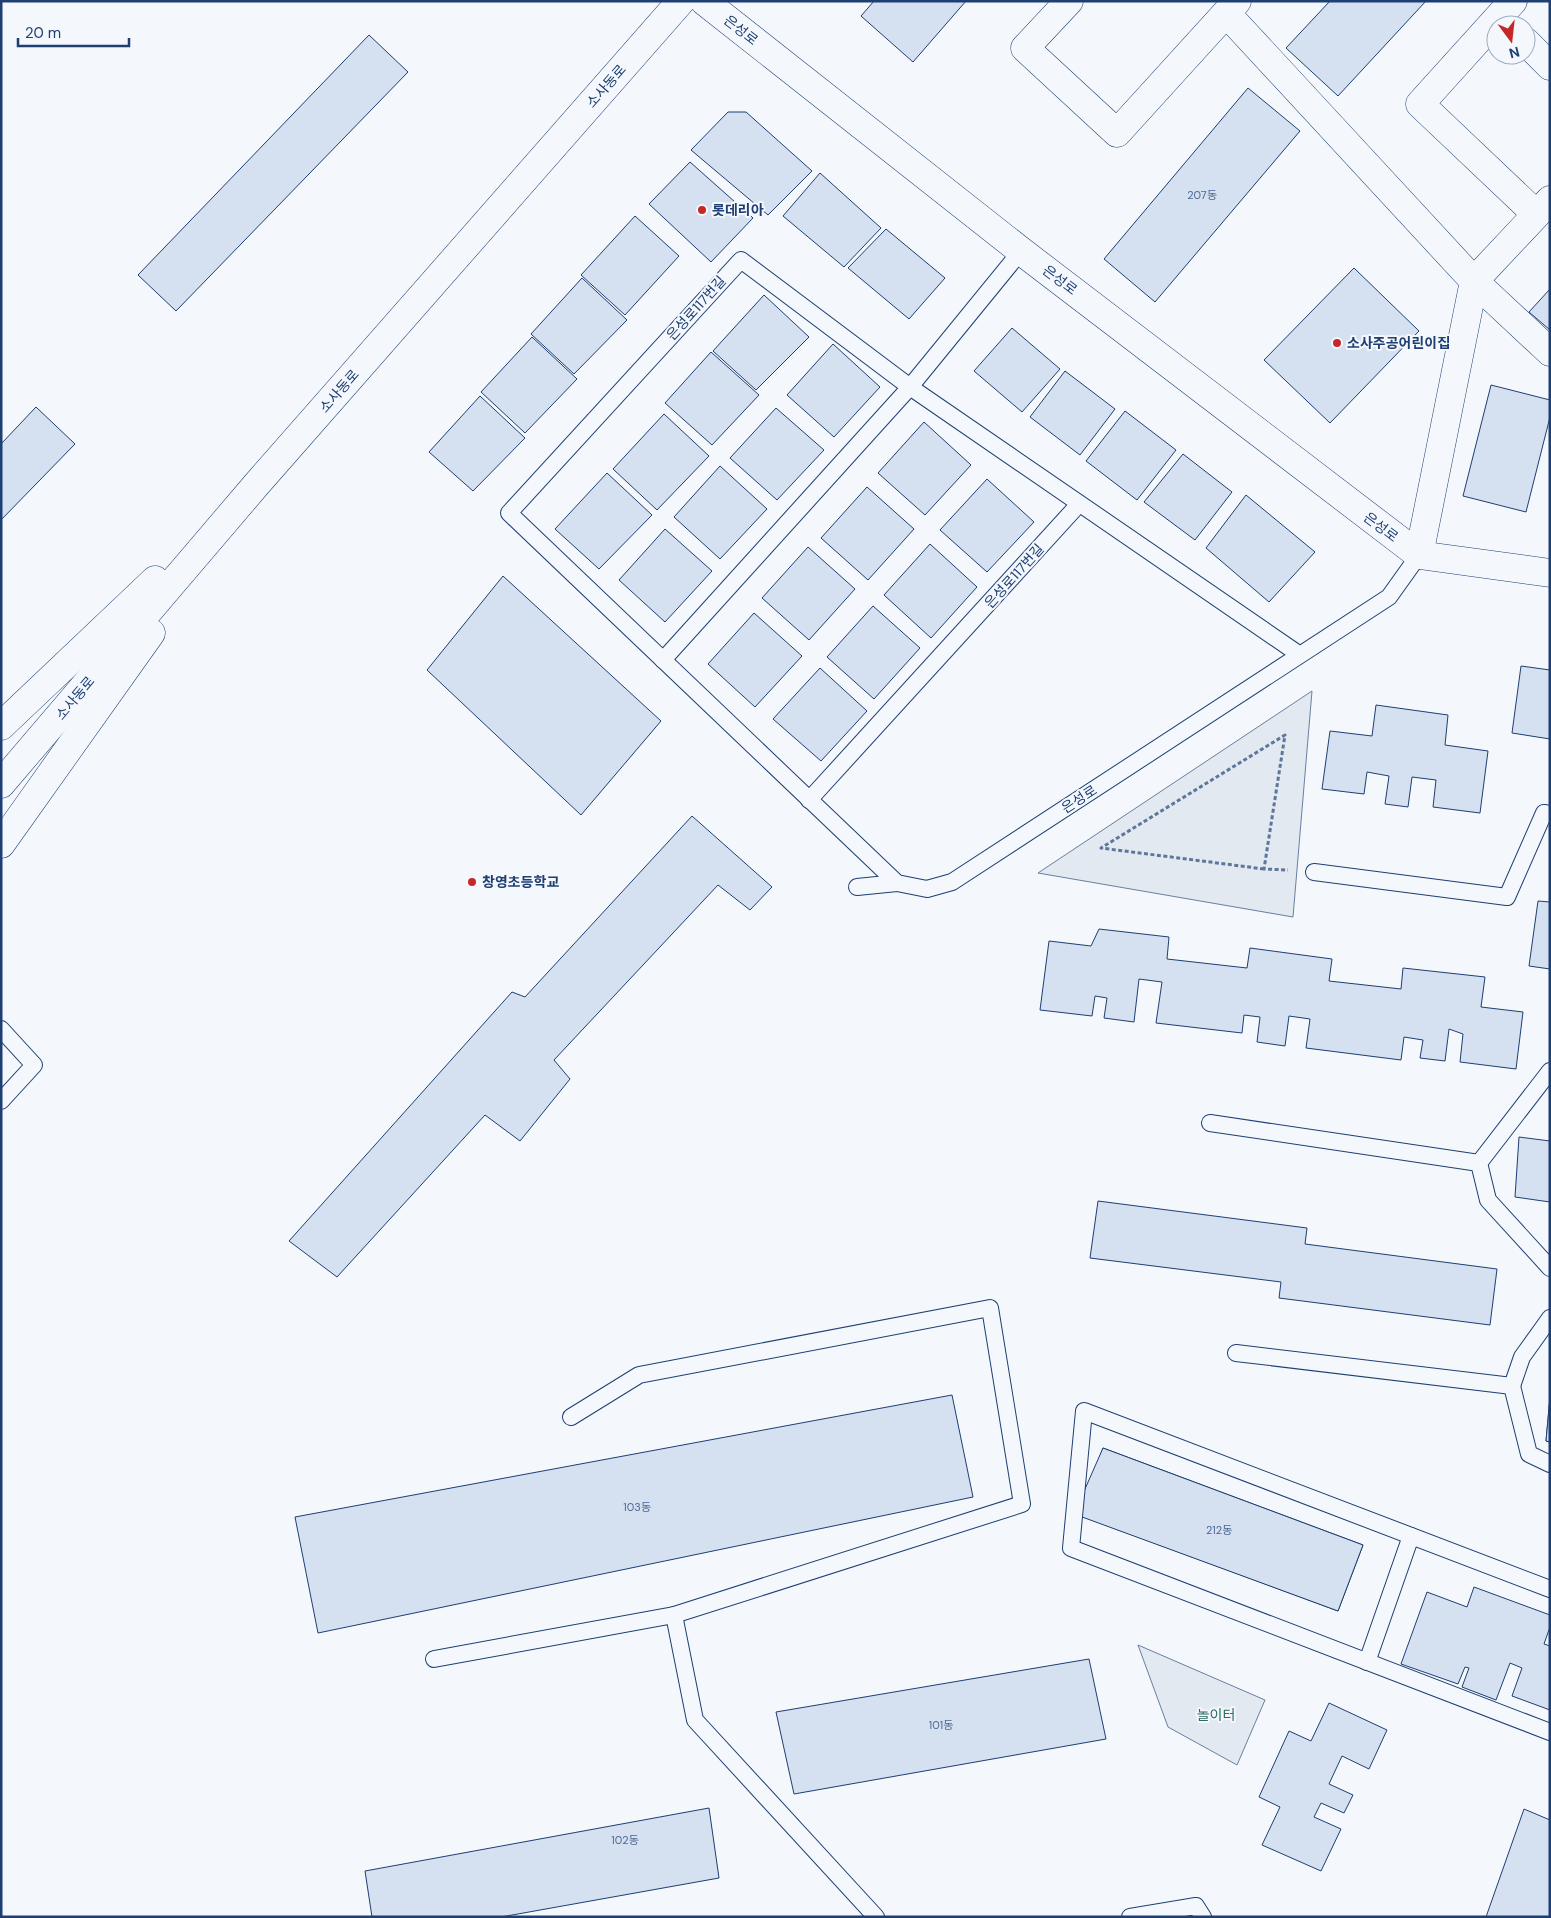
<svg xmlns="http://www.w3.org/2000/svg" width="1551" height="1918" font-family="'DM Sans','Noto Sans KR',sans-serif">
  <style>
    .green { fill: #e3e9f0; stroke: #687fa3 }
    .building { fill: #d5e0f0; stroke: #1d3f73 }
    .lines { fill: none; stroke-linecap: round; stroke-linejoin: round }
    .service-casing { stroke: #1d3f73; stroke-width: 18 }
    .minor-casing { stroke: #1d3f73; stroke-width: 29 }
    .tertiary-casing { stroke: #1d3f73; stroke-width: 29 }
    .path { stroke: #5e769c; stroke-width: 3; stroke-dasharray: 4 2.5; stroke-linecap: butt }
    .service { stroke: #f4f7fb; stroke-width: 16 }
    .minor { stroke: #f4f7fb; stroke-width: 28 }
    .tertiary { stroke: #f4f7fb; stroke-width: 28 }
    .poi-dot { fill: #c62828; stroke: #f4f7fb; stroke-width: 2 }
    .labels { text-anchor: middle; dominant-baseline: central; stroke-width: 4; stroke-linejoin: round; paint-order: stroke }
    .number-label { font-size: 11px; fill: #4b6792 }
    .street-label { font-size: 14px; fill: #1d3f73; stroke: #f4f7fb }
    .poi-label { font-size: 14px; font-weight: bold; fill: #1d3f73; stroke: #f4f7fb; text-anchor: start }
    .park-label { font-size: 14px; fill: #2c6c60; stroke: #f4f7fb }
  </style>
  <rect width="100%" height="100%" fill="#f4f7fb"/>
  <g class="green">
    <polygon points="1312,691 1293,917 1038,873"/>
    <polygon points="1138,1645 1265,1700 1237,1765 1168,1727"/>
  </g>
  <g class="building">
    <polygon points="874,1 966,1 913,62 861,16"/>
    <polygon points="1330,1 1426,1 1338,96 1286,48"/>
    <polygon points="369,35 408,72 176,311 138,275"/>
    <polygon points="1248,88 1300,131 1155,302 1104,259"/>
    <polygon points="728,112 746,112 812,171 768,215 691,150"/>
    <polygon points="690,162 753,218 711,262 649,204"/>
    <polygon points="820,173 881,228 844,267 783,216"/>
    <polygon points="635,216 679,256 625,315 581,275"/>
    <polygon points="886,229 945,278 909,319 848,268"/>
    <polygon points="1354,268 1419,331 1330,423 1264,360"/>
    <polygon points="582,278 627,320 574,374 531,334"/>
    <polygon points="1550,289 1550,330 1529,312"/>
    <polygon points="764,295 809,337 756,390 713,351"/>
    <polygon points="1012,328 1060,369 1022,412 974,371"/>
    <polygon points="532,337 577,379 525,433 481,392"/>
    <polygon points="833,344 880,387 834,437 787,395"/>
    <polygon points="711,352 759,395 712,445 665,403"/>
    <polygon points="1065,371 1115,409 1080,455 1030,417"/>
    <polygon points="1491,385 1550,400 1550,417 1526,512 1463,496"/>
    <polygon points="480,396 525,438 473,491 429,452"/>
    <polygon points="36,407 75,444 1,520 1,444"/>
    <polygon points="776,408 824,450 777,500 730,458"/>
    <polygon points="1125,411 1176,450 1137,500 1086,461"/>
    <polygon points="664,414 709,456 657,510 613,469"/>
    <polygon points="924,422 971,465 925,515 878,473"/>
    <polygon points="1183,454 1232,492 1195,540 1144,502"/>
    <polygon points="720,466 767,509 720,559 674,517"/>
    <polygon points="607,473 652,515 599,569 555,529"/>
    <polygon points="987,479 1034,522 987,572 940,530"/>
    <polygon points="867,487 914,529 868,580 821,538"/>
    <polygon points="1246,495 1315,552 1269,602 1206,548"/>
    <polygon points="665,529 712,571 665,622 619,580"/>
    <polygon points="930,544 977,587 931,638 884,595"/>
    <polygon points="808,547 855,589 809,640 762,598"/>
    <polygon points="503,576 661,721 581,815 427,670"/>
    <polygon points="873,606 920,648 874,699 827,657"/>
    <polygon points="754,613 802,656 755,707 708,664"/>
    <polygon points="1521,666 1550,670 1550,739 1512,733"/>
    <polygon points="820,668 867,711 821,761 773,719"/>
    <polygon points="1376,705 1448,715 1445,745 1488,751 1480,813 1433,807 1436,780 1412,777 1408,807 1385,804 1389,776 1367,772 1364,794 1322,789 1330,731 1372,736"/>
    <polygon points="692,816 772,887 750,910 718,885 554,1060 570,1079 520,1141 485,1115 337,1277 289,1241 512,992 525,997"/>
    <polygon points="1538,901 1550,902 1550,969 1529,966"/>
    <polygon points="1099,929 1169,937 1167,959 1247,968 1250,948 1332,959 1329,981 1401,989 1403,968 1485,977 1481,1007 1523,1012 1516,1069 1460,1062 1463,1034 1449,1029 1445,1061 1420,1058 1423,1040 1404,1037 1401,1060 1306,1048 1310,1019 1289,1016 1285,1046 1257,1042 1260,1017 1244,1015 1242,1033 1156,1023 1162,982 1139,979 1134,1022 1104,1018 1107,998 1095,996 1092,1016 1040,1010 1049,941 1091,946"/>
    <polygon points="1519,1137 1550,1141 1550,1202 1515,1197"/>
    <polygon points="1098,1201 1307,1228 1305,1244 1497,1269 1490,1325 1279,1298 1281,1282 1090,1258"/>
    <polygon points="952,1395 973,1497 318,1633 295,1517"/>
    <polygon points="1550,1397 1550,1442 1546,1441"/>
    <polygon points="1550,1397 1550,1442 1546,1441"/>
    <polygon points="1103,1448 1363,1545 1338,1611 1079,1515"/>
    <polygon points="1103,1448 1363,1545 1338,1611 1074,1514"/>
    <polygon points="1474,1587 1550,1615 1550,1627 1544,1644 1550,1646 1550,1710 1512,1696 1522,1668 1510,1663 1496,1700 1462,1687 1469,1668 1465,1667 1458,1684 1401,1664 1427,1592 1467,1607"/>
    <polygon points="1089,1659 1106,1739 794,1794 776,1712"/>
    <polygon points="1329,1703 1387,1730 1369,1769 1342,1756 1329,1784 1353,1795 1344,1813 1321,1803 1314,1817 1341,1829 1321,1871 1262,1845 1280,1807 1259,1797 1289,1731 1311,1741"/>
    <polygon points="709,1808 719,1878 501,1917 372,1917 365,1871"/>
    <polygon points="1524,1809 1550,1820 1550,1917 1486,1917"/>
  </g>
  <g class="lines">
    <defs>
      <g id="service">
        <polyline points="1300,655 910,387 741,260 509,513 897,883 927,889 952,882 1389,597 1419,555"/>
        <polyline points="663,660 910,387 1021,251"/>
        <polyline points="809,800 1079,504"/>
        <polyline points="1314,872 1507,897 1544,813 1550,814"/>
        <polyline points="857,887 897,883"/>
        <polyline points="1,1029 34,1065 1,1101"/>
        <polyline points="1210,1123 1479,1163 1488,1200 1550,1268"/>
        <polyline points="1479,1163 1550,1071"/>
        <polyline points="1236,1353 1512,1386 1522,1357 1550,1318"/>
        <polyline points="1512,1386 1529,1454 1550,1464"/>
        <polyline points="571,1417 639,1375 990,1308 1022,1504 674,1615"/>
        <polyline points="1550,1589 1084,1411 1071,1548 1550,1732"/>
        <polyline points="434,1659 674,1615 695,1720 876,1917"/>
        <polyline points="1367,1662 1411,1536"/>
        <polyline points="1130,1917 1196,1906 1203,1917"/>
      </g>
      <g id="minor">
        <polyline points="1069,1 1025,48 1117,133 1237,1"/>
        <polyline points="1513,1 1420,104 1536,214"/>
        <polyline points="1227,14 1474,281 1419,555"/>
        <polyline points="1526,42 1550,66"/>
        <polyline points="1550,200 1474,281 1550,352"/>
      </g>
      <g id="tertiary">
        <polyline points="704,1 1021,251 1419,555 1550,573"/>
        <polyline points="1,726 155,580"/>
        <polyline points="1,784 256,485 681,1"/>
        <polyline points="1,844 151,633"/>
      </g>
    </defs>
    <use href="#service" class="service-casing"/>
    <use href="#minor" class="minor-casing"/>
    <use href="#tertiary" class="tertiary-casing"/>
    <polyline class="path" points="1264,869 1101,848 1285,735 1264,869 1288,870"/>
    <use href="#service" class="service"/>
    <use href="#minor" class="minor"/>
    <use href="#tertiary" class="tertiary"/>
  </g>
  <g class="poi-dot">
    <circle cx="702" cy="210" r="5"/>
    <circle cx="1337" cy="343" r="5"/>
    <circle cx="472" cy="882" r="5"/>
  </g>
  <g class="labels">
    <g class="number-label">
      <text x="1202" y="195">207동</text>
      <text x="637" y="1507">103동</text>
      <text x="1219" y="1530">212동</text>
      <text x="941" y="1725">101동</text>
      <text x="625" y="1840">102동</text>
    </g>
    <g class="street-label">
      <text transform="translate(741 30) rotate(38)">은성로</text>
      <text transform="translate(606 86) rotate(-49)">소사동로</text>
      <text transform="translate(1060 280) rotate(37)">은성로</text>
      <text transform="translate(696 308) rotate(-48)">은성로117번길</text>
      <text transform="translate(339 391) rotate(-49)">소사동로</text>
      <text transform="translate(1381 527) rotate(37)">은성로</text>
      <text transform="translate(1014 576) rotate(-48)">은성로117번길</text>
      <text transform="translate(75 698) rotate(-50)">소사동로</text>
      <text transform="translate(1079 799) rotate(-33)">은성로</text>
    </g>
    <g class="poi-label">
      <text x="712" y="210">롯데리아</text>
      <text x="1347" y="343">소사주공어린이집</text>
      <text x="482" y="882">창영초등학교</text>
    </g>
    <g class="park-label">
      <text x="1216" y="1715">놀이터</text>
    </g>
  </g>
  <rect width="1551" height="1918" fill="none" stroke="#1d3f73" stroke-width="5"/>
  <g transform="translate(1511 40) rotate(165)"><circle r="24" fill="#f4f7fb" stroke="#9eadc5"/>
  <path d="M0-4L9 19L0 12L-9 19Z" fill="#c62828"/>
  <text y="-8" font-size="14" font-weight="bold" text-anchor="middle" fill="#1d3f73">N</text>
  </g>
  <path d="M18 38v8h111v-8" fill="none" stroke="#1d3f73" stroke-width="2.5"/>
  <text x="25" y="38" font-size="15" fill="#1d3f73" stroke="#f4f7fb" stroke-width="4" paint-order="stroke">20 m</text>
</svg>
